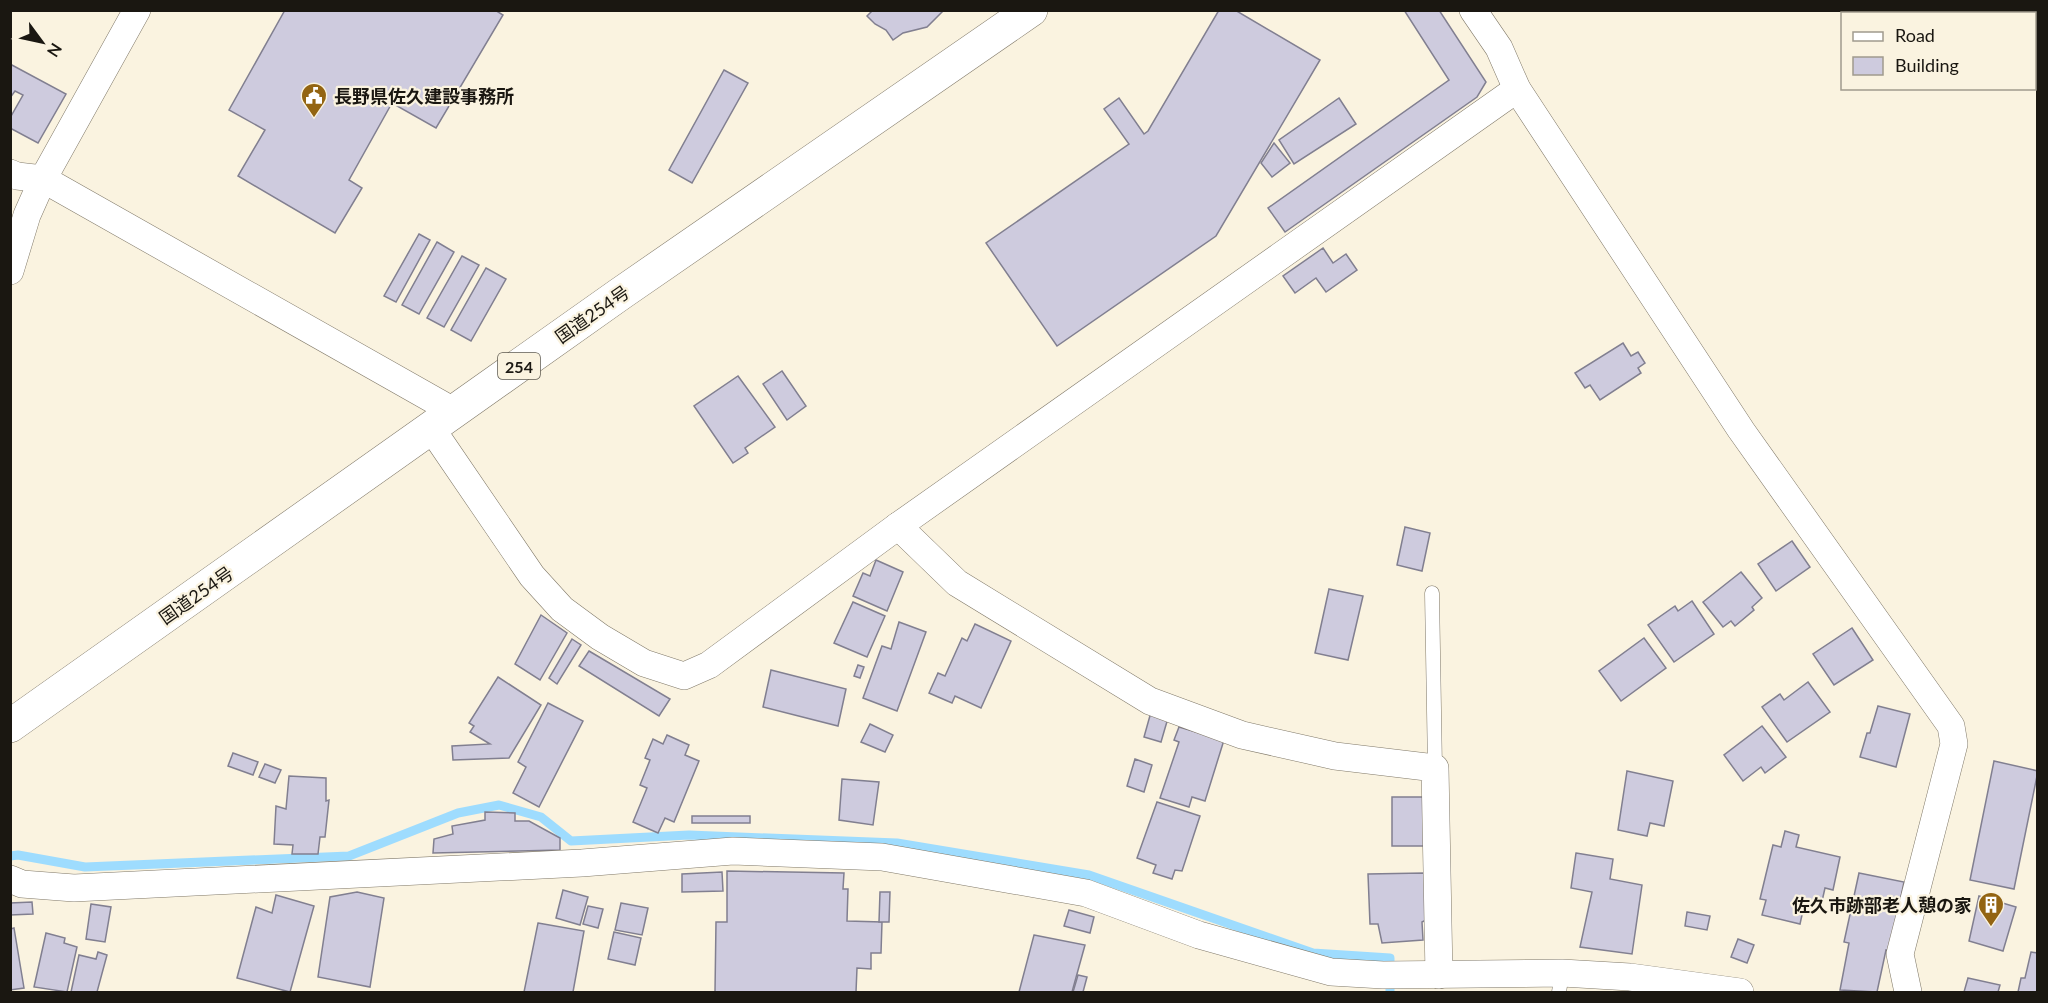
<svg xmlns="http://www.w3.org/2000/svg" width="2048" height="1003" font-family="Lato,'Noto Sans JP',sans-serif">
  <style>
    .lines { fill: none; stroke-linecap: round; stroke-linejoin: round }
    .stream { stroke: #9edcfe; stroke-width: 9 }
    .building { fill: #cecbde; stroke: #817f90; stroke-width: 1.5 }
    .lane-casing { stroke: #807969; stroke-width: 15 }
    .street-casing { stroke: #807969; stroke-width: 28 }
    .highway-casing { stroke: #807969; stroke-width: 34 }
    .lane { stroke: #fff; stroke-width: 14 }
    .street { stroke: #fff; stroke-width: 27 }
    .highway { stroke: #fff; stroke-width: 33 }
    .labels { text-anchor: middle; dominant-baseline: central; stroke-width: 4.5; stroke-linejoin: round; paint-order: stroke }
    .shield { fill: #faf3e0; stroke: #5d594f; stroke-width: 1.5 }
    .shield-label { font-size: 16px; font-weight: bold; fill: #1a1711 }
    .poi-label { font-size: 18px; font-weight: bold; fill: #1a1711; stroke: #faf3e0; text-anchor: start }
    .street-label { font-size: 18px; fill: #1a1711; stroke: #faf3e0 }
  </style>
  <rect width="100%" height="100%" fill="#faf3e0"/>
  <g class="lines">
    <polyline class="stream" points="10,856 18,855 85,867 349,856 458,813 499,805 541,817 571,841 689,835 897,843 1089,875 1313,953 1390,958 1390,992"/>
  </g>
  <g class="building">
    <polygon points="285,10 495,10 503,15 436,128 392,103 349,180 362,188 335,233 238,176 265,130 229,110"/>
    <polygon points="873,10 944,10 927,27 903,33 893,40 886,30 875,24 867,16"/>
    <polygon points="1219,10 1235,10 1320,60 1216,236 1057,346 986,243 1129,144 1104,109 1119,98 1144,134 1148,131"/>
    <polygon points="1404,10 1439,10 1486,82 1477,97 1285,232 1268,208 1449,80"/>
    <polygon points="10,64 66,94 38,143 10,128 10,118 23,95 15,91 10,98"/>
    <polygon points="724,70 748,83 692,183 669,170"/>
    <polygon points="1339,98 1356,124 1294,164 1279,140"/>
    <polygon points="1274,143 1290,163 1272,177 1261,163"/>
    <polygon points="419,234 430,240 396,302 384,296"/>
    <polygon points="437,242 454,252 419,314 402,305"/>
    <polygon points="1323,248 1333,263 1346,254 1357,270 1326,292 1316,278 1295,293 1283,276"/>
    <polygon points="462,256 479,265 444,327 427,318"/>
    <polygon points="486,268 506,279 471,341 451,330"/>
    <polygon points="1623,343 1631,356 1638,352 1645,363 1638,368 1641,373 1600,400 1590,385 1585,388 1575,373"/>
    <polygon points="782,371 806,406 787,420 763,384"/>
    <polygon points="738,376 775,427 745,448 748,453 733,463 694,406"/>
    <polygon points="1405,527 1430,533 1422,571 1397,565"/>
    <polygon points="1792,541 1810,567 1776,591 1758,564"/>
    <polygon points="876,560 903,572 887,611 853,596 863,573 870,576"/>
    <polygon points="1741,572 1762,598 1752,607 1754,610 1735,626 1731,621 1723,627 1703,602"/>
    <polygon points="1329,589 1363,596 1348,660 1315,653"/>
    <polygon points="1692,601 1714,634 1674,662 1648,625 1675,606 1678,611"/>
    <polygon points="853,602 885,616 867,657 834,643"/>
    <polygon points="541,615 567,633 540,680 515,664"/>
    <polygon points="899,622 926,632 897,711 863,698 882,646 891,649"/>
    <polygon points="975,624 1011,641 981,708 955,696 952,703 929,693 938,673 945,676 962,638 967,641"/>
    <polygon points="1852,628 1873,660 1834,685 1813,654"/>
    <polygon points="1644,638 1666,668 1621,701 1599,671"/>
    <polygon points="572,639 581,645 557,684 549,678"/>
    <polygon points="589,651 670,699 659,716 579,666"/>
    <polygon points="858,665 864,667 860,678 854,676"/>
    <polygon points="771,670 846,689 838,726 763,707"/>
    <polygon points="498,677 541,705 509,758 453,760 452,746 490,744 470,732 474,726 469,723"/>
    <polygon points="1808,682 1830,712 1787,742 1762,707 1780,694 1784,700"/>
    <polygon points="548,703 583,721 539,807 513,793 526,767 518,762"/>
    <polygon points="1878,706 1910,714 1896,767 1860,757 1867,733 1870,733"/>
    <polygon points="1151,712 1168,718 1161,742 1144,737"/>
    <polygon points="870,724 893,735 885,752 861,742"/>
    <polygon points="1762,726 1786,757 1765,773 1761,767 1743,781 1724,755"/>
    <polygon points="1179,727 1224,740 1205,801 1192,797 1189,807 1160,798 1179,742 1174,740"/>
    <polygon points="667,735 689,745 685,755 699,761 674,822 665,818 658,833 633,822 647,788 640,785 650,760 645,758 653,739 663,744"/>
    <polygon points="233,753 258,762 253,775 228,766"/>
    <polygon points="1135,759 1152,765 1144,792 1127,786"/>
    <polygon points="1994,761 2038,771 2014,889 1970,880"/>
    <polygon points="265,764 281,770 275,783 259,777"/>
    <polygon points="1627,771 1673,781 1664,826 1650,823 1647,836 1618,830"/>
    <polygon points="289,776 326,778 326,801 329,800 325,837 320,837 318,854 292,854 293,845 274,844 276,806 286,809"/>
    <polygon points="842,779 879,782 873,825 839,820"/>
    <rect x="1392" y="797" width="33" height="49"/>
    <polygon points="1157,802 1200,816 1182,871 1175,870 1172,879 1153,873 1156,865 1137,858"/>
    <polygon points="485,812 515,813 515,821 529,821 560,838 560,850 433,853 434,839 453,834 452,826 485,820"/>
    <rect x="692" y="816" width="58" height="7"/>
    <polygon points="1785,831 1799,835 1796,847 1840,857 1833,890 1825,888 1820,910 1804,906 1800,924 1762,915 1766,900 1760,899 1773,845 1781,847"/>
    <polygon points="1576,853 1613,859 1610,879 1642,885 1632,954 1580,947 1592,892 1571,888"/>
    <polygon points="727,871 844,873 843,889 848,889 847,921 882,922 881,953 871,953 871,969 857,968 856,992 715,992 716,922 727,922"/>
    <polygon points="722,872 723,891 682,892 682,874"/>
    <polygon points="1424,873 1426,920 1422,922 1423,940 1382,943 1378,924 1370,924 1368,874"/>
    <polygon points="1859,873 1904,882 1890,951 1886,950 1877,992 1840,990 1849,943 1844,942"/>
    <polygon points="563,890 588,897 580,925 556,918"/>
    <polygon points="357,892 384,898 370,987 318,977 330,897"/>
    <polygon points="880,892 890,892 889,922 879,922"/>
    <polygon points="276,895 314,906 290,992 237,978 256,907 272,913"/>
    <polygon points="1979,896 2016,907 2003,951 1969,941"/>
    <polygon points="32,902 33,914 10,915 10,903"/>
    <polygon points="621,903 648,908 642,935 615,930"/>
    <polygon points="91,904 111,907 105,942 86,939"/>
    <polygon points="588,906 603,909 598,928 583,924"/>
    <polygon points="1069,910 1094,917 1090,933 1064,926"/>
    <polygon points="1687,912 1710,916 1707,930 1685,926"/>
    <polygon points="538,923 584,931 573,992 524,992"/>
    <polygon points="14,928 24,988 10,990 10,929"/>
    <polygon points="614,932 641,938 635,965 608,959"/>
    <polygon points="46,933 65,938 64,943 77,947 67,992 34,987"/>
    <polygon points="1034,935 1085,945 1072,992 1019,992"/>
    <polygon points="1738,939 1754,945 1747,963 1731,957"/>
    <polygon points="98,952 107,955 97,992 71,992 79,955 96,959"/>
    <polygon points="2031,952 2038,953 2038,992 2018,992 2021,978 2025,978"/>
    <polygon points="1078,975 1087,977 1083,992 1073,992"/>
    <polygon points="1968,978 2000,985 1998,992 1964,992"/>
  </g>
  <g class="lines">
    <defs>
      <g id="lane">
        <polyline points="1432,593 1435,768"/>
        <polyline points="1559,992 1562,973"/>
      </g>
      <g id="street">
        <polyline points="1473,10 1499,48 1517,89 1741,430 1951,726 1954,744 1900,954 1908,992"/>
        <polyline points="10,173 17,176 43,179 455,412"/>
        <polyline points="10,271 27,215 43,179 137,10"/>
        <polyline points="431,428 532,576 562,609 600,637 644,663 684,676 709,665 898,526 1517,89"/>
        <polyline points="898,526 957,583 1150,701 1242,735 1335,756 1435,768 1439,975"/>
        <polyline points="10,879 22,884 74,888 582,863 733,851 882,857 1086,893 1199,935 1331,972 1383,975 1562,973 1630,977 1740,992"/>
      </g>
      <polyline id="highway" points="10,726 620,294 1031,10"/>
    </defs>
    <use href="#lane" class="lane-casing"/>
    <use href="#street" class="street-casing"/>
    <use href="#highway" class="highway-casing"/>
    <use href="#lane" class="lane"/>
    <use href="#street" class="street"/>
    <use href="#highway" class="highway"/>
  </g>
  <defs>
    <symbol id="civic-pin" viewBox="-11 -11 22 30"><path d="M0 17L-7.5 6A9.5 9.5 0 1 1 7.5 6Z" fill="#936412" stroke="#faf3e0"/><path d="M-.6-6.5H3V-4.5H.6V-3L4-1V1h2V6H-6V1h2V-1L-.6-3ZM-1.2 2.5V6h2.4V2.5Z" fill="#fff"/></symbol>
    <symbol id="building-pin" viewBox="-11 -11 22 30"><path d="M0 17L-7.5 6A9.5 9.5 0 1 1 7.5 6Z" fill="#936412" stroke="#faf3e0"/><path d="M-4-6H4V6H1V3H-1V6H-4ZM-2.5-4.3h1.7v1.8h-1.7ZM.8-4.3h1.7v1.8H.8ZM-2.5-1h1.7V.8h-1.7ZM.8-1h1.7V.8H.8Z" fill="#fff"/></symbol>
  </defs>
  <g fill-rule="evenodd">
    <use href="#civic-pin" x="299" y="81" width="30" height="40"/>
    <use href="#building-pin" x="1976" y="890" width="30" height="40"/>
  </g>
  <g class="labels">
    <rect class="shield" x="498" y="353" width="42" height="26" rx="4.5"/>
    <g class="shield-label">
      <text x="519" y="366">254</text>
    </g>
    <g class="poi-label">
      <text x="334" y="96">長野県佐久建設事務所</text>
      <text x="1972" y="905" text-anchor="end">佐久市跡部老人憩の家</text>
    </g>
    <g class="street-label">
      <text transform="translate(592 314) rotate(-35)">国道254号</text>
      <text transform="translate(196 595) rotate(-35)">国道254号</text>
    </g>
  </g>
  <rect width="2048" height="1003" fill="none" stroke="#1a1711" stroke-width="24"/>
  <rect x="1841" y="12" width="195" height="78" fill="#faf3e0" stroke="#a09b8d" stroke-width="1.5"/>
  <rect x="1853" y="32" width="30" height="9" fill="#ffffff" stroke="#a09b8d" stroke-width="1.5"/>
  <text x="1895" y="42" font-size="18" fill="#1a1711">Road</text>
  <rect x="1853" y="57" width="30" height="18" fill="#cecbde" stroke="#a09b8d" stroke-width="1.5"/>
  <text x="1895" y="72" font-size="18" fill="#1a1711">Building</text>
  <g transform="translate(42 42) rotate(123)" stroke="#faf3e0" stroke-width="4.5" paint-order="stroke">
  <path d="M0-4.5L10 22L0 15L-10 22Z" fill="#1a1711"/>
  <text y="-9" font-size="16" font-weight="bold" text-anchor="middle" fill="#1a1711">N</text>
  </g>
</svg>
